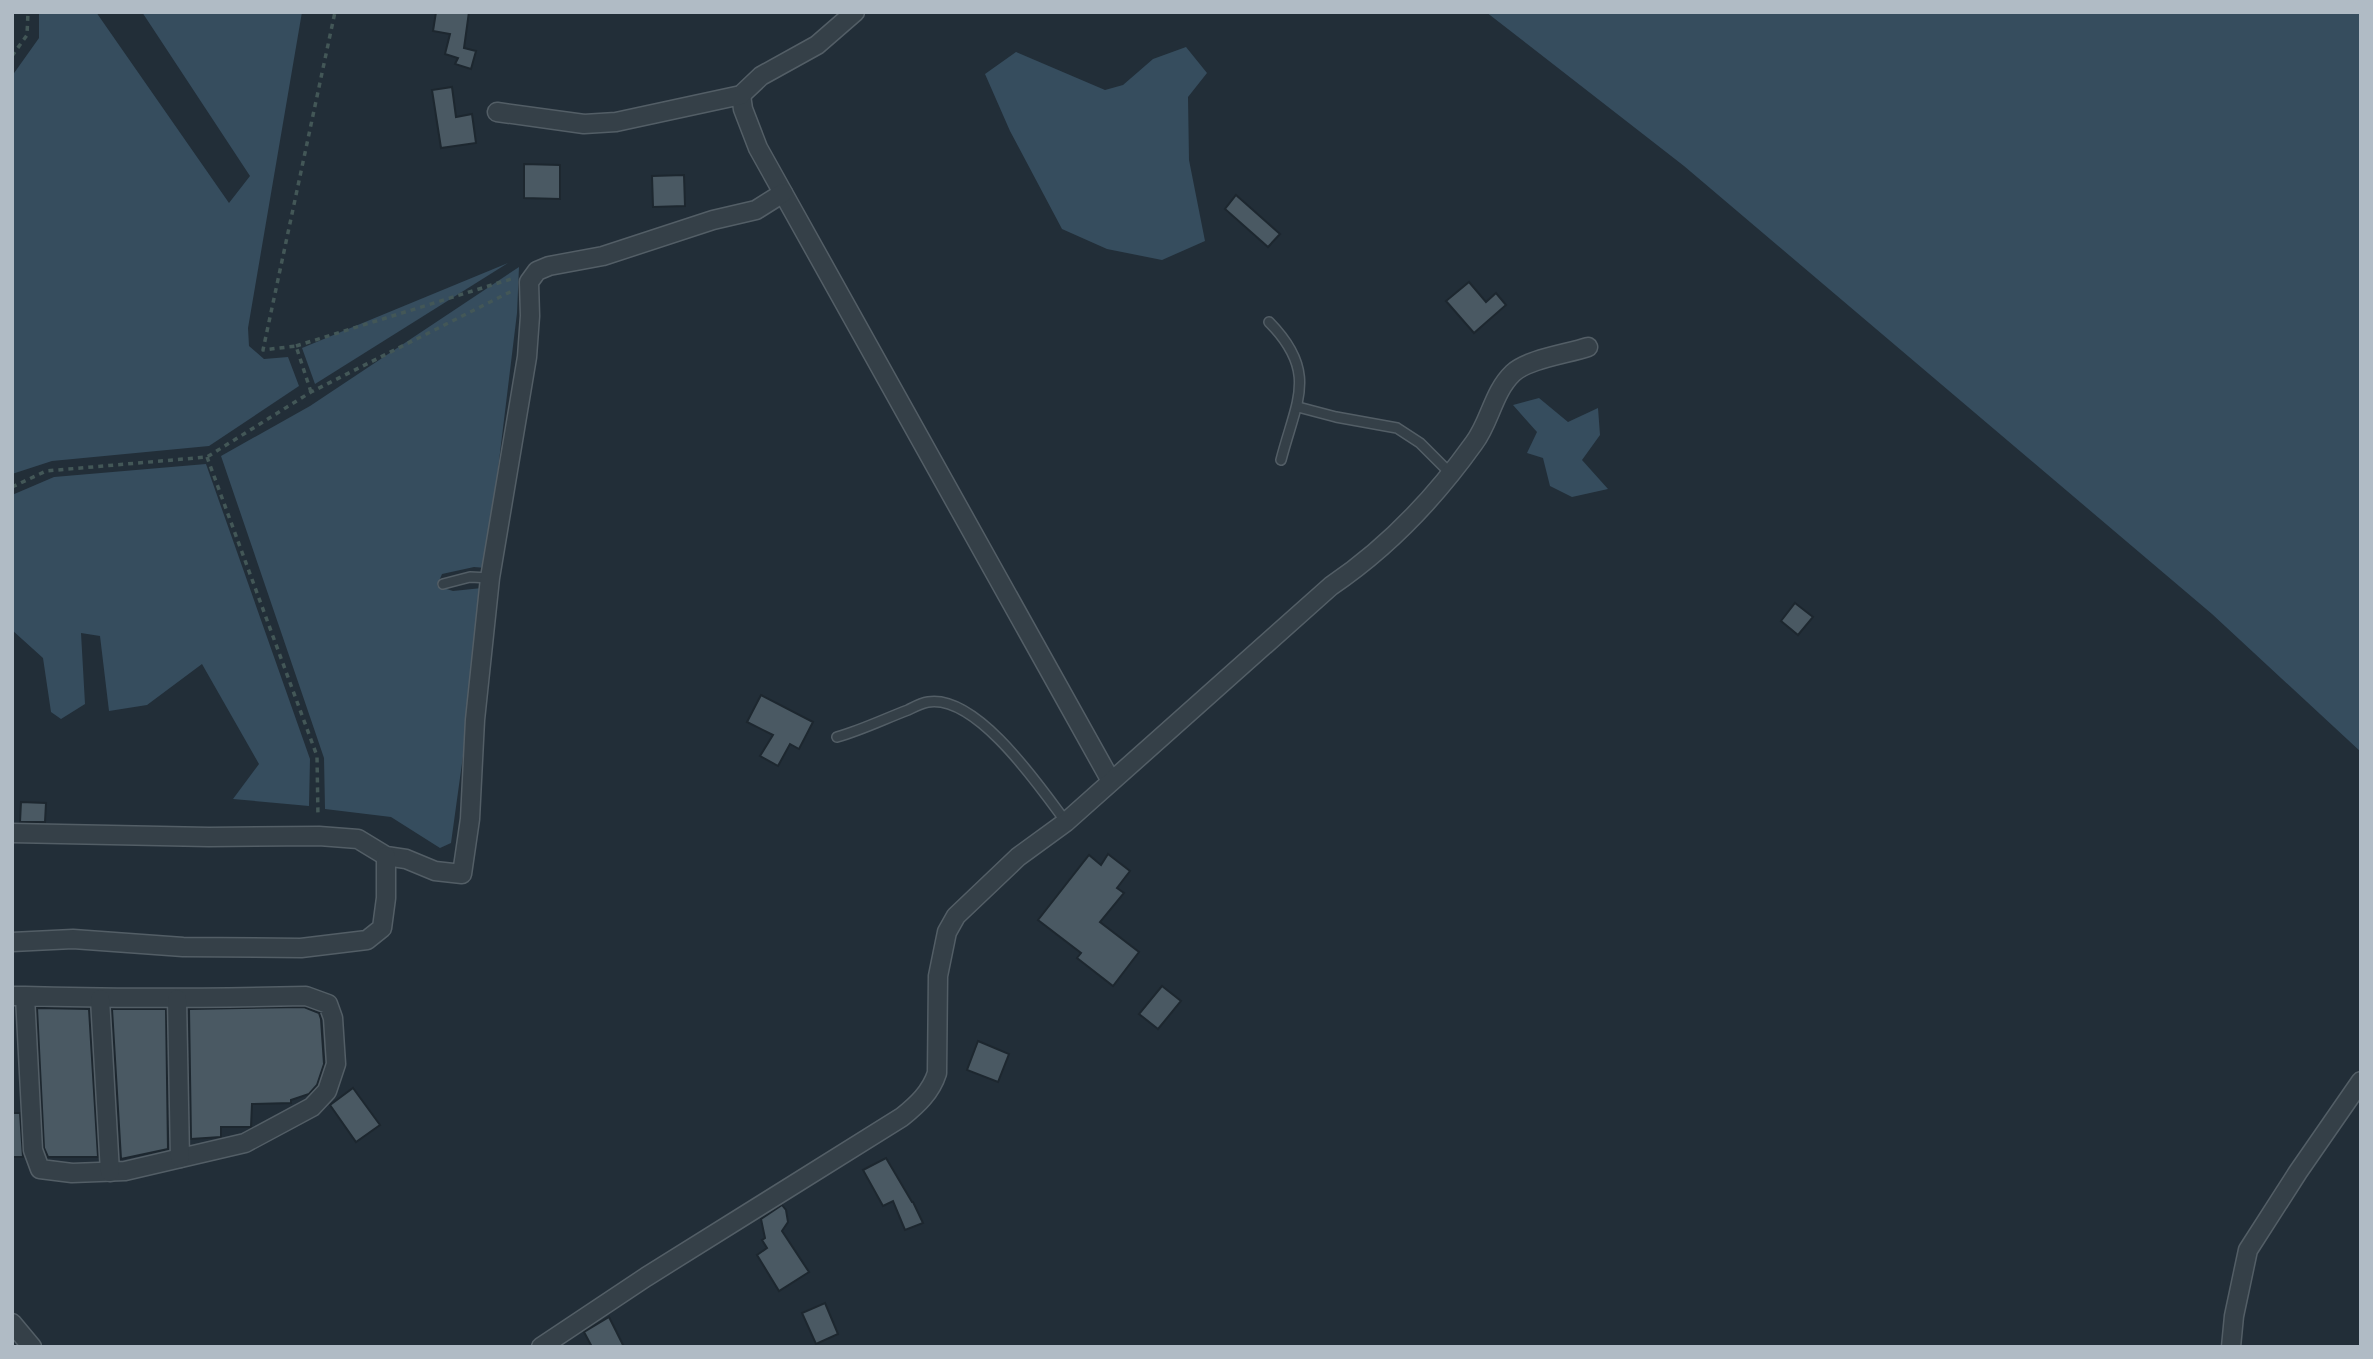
<svg xmlns="http://www.w3.org/2000/svg" width="2373" height="1359" font-family="'Fira Sans',sans-serif">
  <style>
    .water { fill: #364d5e }
    .building { fill: #4a5963; stroke: #1d272f; stroke-width: 2 }
    .lines { fill: none; stroke-linecap: round; stroke-linejoin: round }
    .lane-casing { stroke: #535e66; stroke-width: 12 }
    .street-casing { stroke: #535e66; stroke-width: 21 }
    .path { stroke: #435757; stroke-width: 3.5; stroke-dasharray: 5 5; stroke-linecap: butt }
    .lane { stroke: #354048; stroke-width: 9 }
    .street { stroke: #354048; stroke-width: 18 }
  </style>
  <rect width="100%" height="100%" fill="#222e38"/>
  <g class="water">
    <polygon points="39,12 96,12 229,203 250,176 142,12 302,12 248,328 249,346 264,359 288,357 299,386 209,446 52,461 12,474 12,76 39,38"/>
    <polygon points="1486,12 2361,12 2361,752 2212,614 1684,166"/>
    <polygon points="1186,47 1207,73 1188,97 1189,160 1205,241 1162,260 1107,249 1062,229 1010,131 985,74 1016,52 1105,90 1123,85 1153,59"/>
    <polygon points="508,263 315,384 302,348"/>
    <polygon points="519,267 517,313 486,568 474,567 442,574 437,586 453,591 482,588 468,720 451,843 440,848 391,817 325,809 324,758 221,456 310,406"/>
    <polygon points="1539,398 1568,422 1598,408 1600,435 1582,460 1608,489 1572,497 1550,486 1543,458 1527,453 1537,432 1513,405"/>
    <polygon points="206,464 310,759 309,806 233,799 259,764 202,664 147,705 109,711 100,636 81,633 85,704 61,719 51,712 43,658 12,630 12,495 54,477"/>
  </g>
  <g class="building">
    <polygon points="436,12 469,12 464,48 476,51 471,69 455,64 458,58 445,54 450,34 433,31"/>
    <polygon points="452,87 456,117 472,114 476,143 441,148 432,90"/>
    <polygon points="524,164 560,165 560,199 524,198"/>
    <polygon points="684,175 685,206 653,207 652,176"/>
    <polygon points="1236,195 1280,234 1268,247 1225,209"/>
    <polygon points="1469,282 1486,302 1496,293 1506,305 1474,333 1446,301"/>
    <polygon points="1795,603 1813,617 1798,635 1781,621"/>
    <polygon points="761,695 813,722 799,749 790,744 778,766 760,756 773,735 747,722"/>
    <polygon points="21,802 46,803 45,822 20,822"/>
    <polygon points="1108,854 1130,871 1117,888 1124,893 1100,922 1139,952 1113,986 1077,958 1081,953 1038,920 1089,855 1101,865"/>
    <polygon points="1162,986 1181,1001 1158,1029 1139,1014"/>
    <polygon points="304,1007 319,1013 321,1019 324,1064 317,1085 309,1094 291,1100 291,1103 252,1104 251,1127 221,1127 221,1137 191,1139 189,1009"/>
    <polygon points="37,1008 89,1009 98,1157 48,1157 44,1148"/>
    <polygon points="112,1009 166,1009 168,1149 121,1159"/>
    <polygon points="978,1041 1009,1054 998,1082 967,1070"/>
    <polygon points="353,1088 380,1125 356,1142 330,1105"/>
    <polygon points="12,1113 20,1113 23,1157 12,1157"/>
    <polygon points="886,1158 912,1202 913,1202 923,1223 905,1230 893,1201 883,1206 863,1170"/>
    <polygon points="782,1205 786,1210 788,1222 782,1231 809,1272 779,1291 757,1255 767,1248 762,1240 765,1238 761,1219"/>
    <polygon points="825,1303 838,1334 816,1344 802,1313"/>
    <polygon points="609,1317 624,1347 592,1347 584,1332"/>
  </g>
  <g class="lines">
    <defs>
      <g id="lane">
        <path d="M1269,322C1319,373 1296,401 1281,460"/>
        <polyline points="1298,407 1336,417 1397,428 1420,443 1450,473"/>
        <polyline points="443,584 470,577 490,578"/>
        <path d="M837,737C862,730 884,719 908,710C914,707 921,703 928,702C977,694 1040,787 1066,822"/>
      </g>
      <g id="street">
        <polyline points="741,95 743,109 758,148 1111,781"/>
        <polyline points="497,112 584,124 616,122 741,95 761,76 817,45 855,12"/>
        <polyline points="12,833 209,837 319,836 358,839 386,856 406,859 435,871 462,874 470,819 475,720 490,578 527,357 530,316 529,282 537,271 549,266 603,256 713,220 756,210 783,193"/>
        <polyline points="12,942 73,939 183,947 301,948 367,940 382,928 386,898 386,856"/>
        <path d="M12,996H25C119,999 212,998 306,996L328,1004L333,1018L336,1064L327,1091L312,1107L245,1143L125,1171L72,1173L40,1169L33,1150L25,996"/>
        <polyline points="100,999 110,1172"/>
        <polyline points="177,999 180,1158"/>
        <polyline points="12,1323 32,1347"/>
        <path d="M541,1347L646,1277L902,1117C917,1105 931,1092 937,1073L938,976L947,932L956,916L1018,857L1066,822L1331,586C1387,548 1434,499 1474,443C1490,422 1493,392 1513,373C1528,359 1567,354 1588,347"/>
        <polyline points="2231,1347 2234,1316 2248,1250 2298,1172 2361,1081"/>
      </g>
    </defs>
    <use href="#lane" class="lane-casing"/>
    <use href="#street" class="street-casing"/>
    <g class="path">
      <polyline points="12,56 27,35 28,12"/>
      <polyline points="296,346 511,279"/>
      <polyline points="311,392 296,346 263,350 335,12"/>
      <polyline points="207,457 317,756 318,817"/>
      <polyline points="12,487 46,471 207,457 311,392 512,291"/>
    </g>
    <use href="#lane" class="lane"/>
    <use href="#street" class="street"/>
  </g>
  <rect width="2373" height="1359" fill="none" stroke="#b0bbc5" stroke-width="28"/>
</svg>
